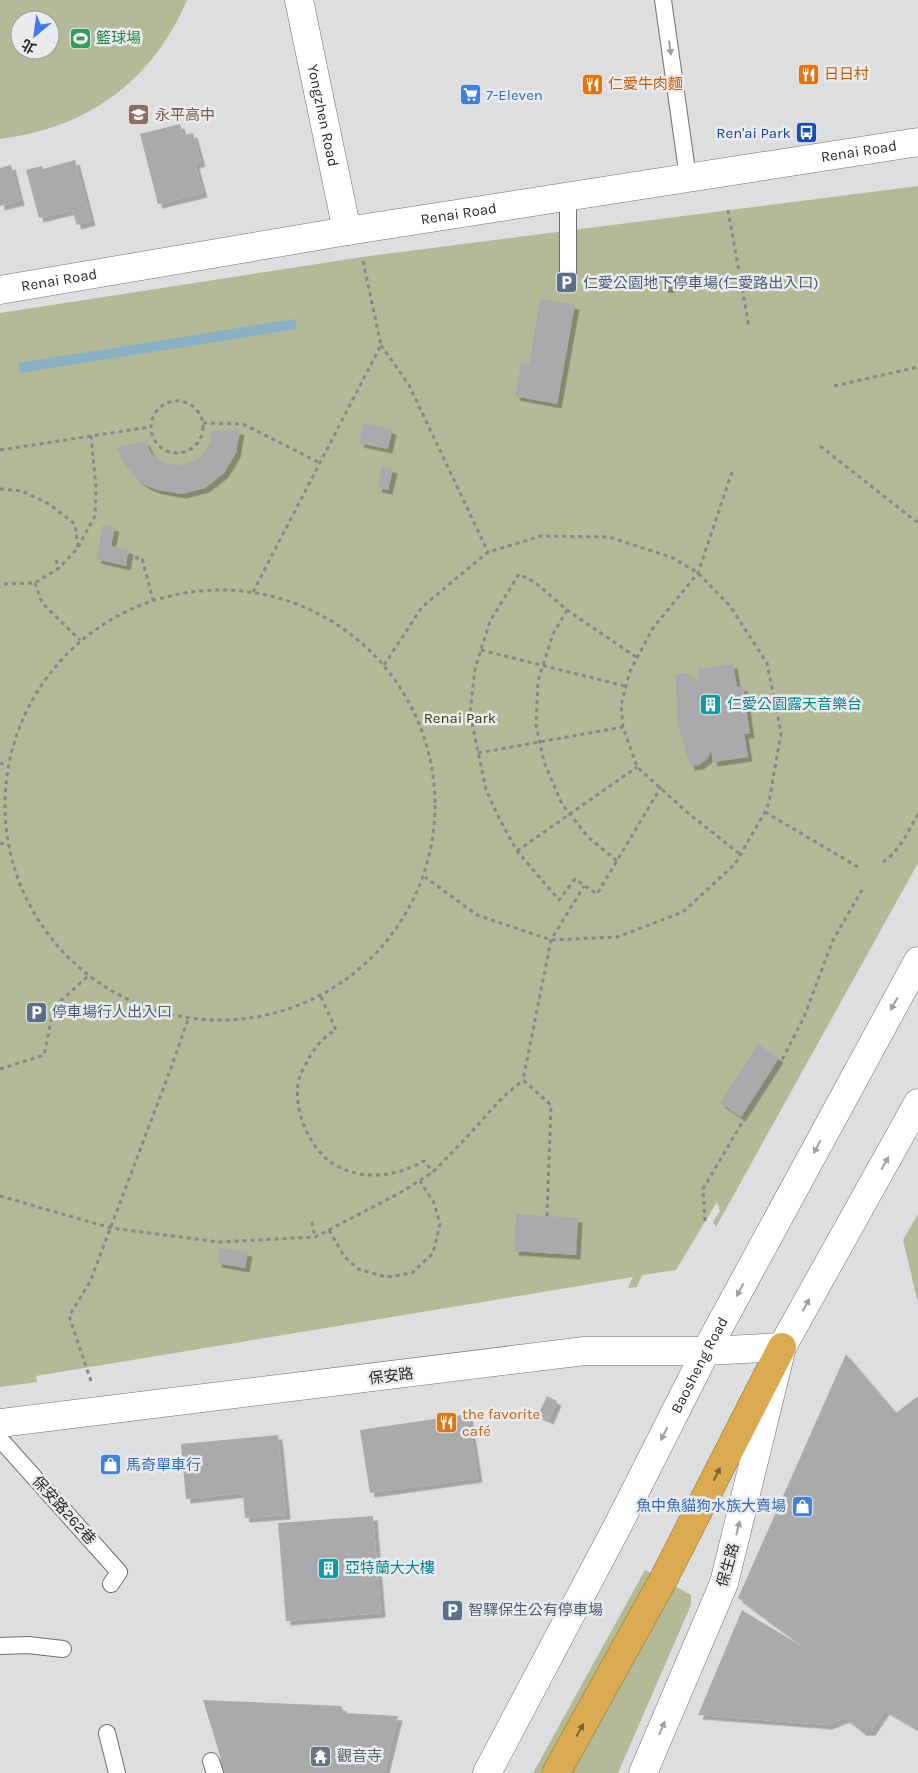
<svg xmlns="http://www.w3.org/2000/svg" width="918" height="1773" font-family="Karla,'Noto Sans TC',sans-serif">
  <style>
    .green { fill: #b4ba97; fill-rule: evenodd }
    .water { fill: #89b0c3 }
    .building { fill: #aaaaac; filter: url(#shadow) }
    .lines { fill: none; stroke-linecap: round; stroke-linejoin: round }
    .service-casing { stroke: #6f7071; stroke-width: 18 }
    .minor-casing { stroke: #6f7071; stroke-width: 29 }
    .tertiary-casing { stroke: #6f7071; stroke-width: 29 }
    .trunk-casing { stroke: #967026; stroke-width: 29 }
    .path { stroke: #878889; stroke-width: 3; stroke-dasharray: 4 4; stroke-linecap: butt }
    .service { stroke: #fff; stroke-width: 16 }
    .minor { stroke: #fff; stroke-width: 28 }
    .tertiary { stroke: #fff; stroke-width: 28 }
    .trunk { stroke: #daab50; stroke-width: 28 }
    .tree { fill: #82856e }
    .oneway { fill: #9f9f9f }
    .oneway2 { fill: #79643b }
    .labels { text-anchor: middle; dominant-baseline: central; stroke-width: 5; stroke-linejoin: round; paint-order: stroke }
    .leisure-label { font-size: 15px; fill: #27864d; stroke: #eaebed; text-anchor: start }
    .food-label { font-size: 15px; fill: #c56008; stroke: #eaebed; text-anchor: start }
    .shop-label { font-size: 15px; fill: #366cbe; stroke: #eaebed; text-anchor: start }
    .education-label { font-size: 15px; fill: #785e54; stroke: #eaebed; text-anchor: start }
    .street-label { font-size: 15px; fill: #2a2a2a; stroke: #eaebed }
    .transit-label { font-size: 15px; fill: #164399; stroke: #eaebed; text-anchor: end }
    .service-label { font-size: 15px; fill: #4e5e75; stroke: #eaebed; text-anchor: start }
    .culture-label { font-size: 15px; fill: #0d838f; stroke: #eaebed; text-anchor: start }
    .park-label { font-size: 15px; fill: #383c10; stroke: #eaebed }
    .worship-label { font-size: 15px; fill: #5b616d; stroke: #eaebed; text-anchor: start }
  </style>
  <defs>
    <filter id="shadow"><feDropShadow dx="4.5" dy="4.5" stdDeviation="0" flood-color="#0004"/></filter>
  </defs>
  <rect width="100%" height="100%" fill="#dddee0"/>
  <g class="green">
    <path d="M0,0H187C152,82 87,128 0,139ZM20,20H50V50H20Z"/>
    <polygon points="918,186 918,863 716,1227 713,1222 720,1211 717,1202 676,1270 642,1275 637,1287 628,1288 633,1277 36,1376 37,1382 0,1387 0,313 362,257"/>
    <polygon points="918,1214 918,1303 903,1240"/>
    <polygon points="645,1570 691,1595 691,1605 618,1773 533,1773"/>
  </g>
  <polygon class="water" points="295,319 297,329 20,373 19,363"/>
  <g class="building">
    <polygon points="180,124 183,135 193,133 201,162 195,164 203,193 158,204 140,134"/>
    <polygon points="75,160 91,221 77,225 72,210 39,218 26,170 42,166 43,169"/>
    <polygon points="11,165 20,201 0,206 0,168"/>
    <polygon points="540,299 575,305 557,404 515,396 521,363 529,364"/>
    <polygon points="364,423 392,430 388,449 359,443"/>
    <polygon points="240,430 236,453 224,473 205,488 182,494 158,490 147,486 137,479 122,461 117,447 145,441 151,453 155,458 167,464 180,465 192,462 203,454 210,443 211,431"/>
    <polygon points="382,466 393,469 388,490 377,488"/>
    <polygon points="103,525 115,527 111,546 129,550 126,566 96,559"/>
    <polygon points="733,664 737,687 743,686 750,734 744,734 748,757 713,762 711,750 708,758 699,765 690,766 677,721 676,674 684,673 692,676 700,682 698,669"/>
    <polygon points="758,1044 779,1058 741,1117 720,1103"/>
    <polygon points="516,1214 578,1218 576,1255 514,1251"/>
    <polygon points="220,1248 248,1252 245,1268 217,1263"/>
    <polygon points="846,1354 896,1413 918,1396 918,1727 914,1727 885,1710 871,1731 862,1731 845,1718 828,1725 698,1715 742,1610 806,1649 738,1598"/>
    <polygon points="547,1396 557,1401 549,1420 538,1415"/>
    <polygon points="468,1414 478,1478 370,1493 360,1430"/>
    <polygon points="278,1435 286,1515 245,1518 243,1493 186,1499 181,1444"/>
    <polygon points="373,1516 381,1613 286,1621 278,1523"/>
    <polygon points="203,1700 341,1706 344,1713 398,1716 384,1773 220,1773 216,1760 221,1759"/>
  </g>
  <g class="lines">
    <defs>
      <g id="service">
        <polyline points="663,0 688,178"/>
        <polyline points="567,283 568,270 568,197"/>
        <polyline points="0,1439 119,1572 111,1584"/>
        <polyline points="0,1646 28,1645 63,1649"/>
        <polyline points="107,1733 117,1773"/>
        <polyline points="211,1761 215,1773"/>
      </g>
      <g id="minor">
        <path id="s1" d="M299,0L347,231"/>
        <path id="s2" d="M0,290L347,231L918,142"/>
        <polyline points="0,1423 585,1351 706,1351 782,1347"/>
      </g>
      <g id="tertiary">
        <path id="s3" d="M487,1773L617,1527L706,1351L918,961"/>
        <polyline points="643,1773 724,1583 782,1347 918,1103"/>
      </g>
      <polyline id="trunk" points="556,1773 663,1580 782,1347"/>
    </defs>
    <use href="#service" class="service-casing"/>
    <use href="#minor" class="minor-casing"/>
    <use href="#tertiary" class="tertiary-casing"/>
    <use href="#trunk" class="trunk-casing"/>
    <g class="path">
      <polyline points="728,210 749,327"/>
      <polyline points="381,345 409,385 488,552"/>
      <polyline points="834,386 918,367"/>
      <circle cx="177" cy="427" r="26"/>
      <polyline points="203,423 243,424 320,463"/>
      <polyline points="820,446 918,523"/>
      <polyline points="0,450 150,427"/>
      <polyline points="732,472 698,573 653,628 630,671 621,705 623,727 637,767 688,813 741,855"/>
      <polyline points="0,489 22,491 49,504 75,524 78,548 59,568 35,583 0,584"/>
      <polyline points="78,547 95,516 96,488 91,436"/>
      <polyline points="127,558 142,558 153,600"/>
      <polyline points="56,560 59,568"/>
      <polyline points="35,583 42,603 80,640"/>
      <circle cx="220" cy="805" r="215"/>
      <polyline points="253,592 381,345 363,261"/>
      <polyline points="567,610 553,634 538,681 536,725 544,762 562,804 588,837 617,861"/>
      <polyline points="481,650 625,686"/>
      <polyline points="636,657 567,610 536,583 519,574 490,621 475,669 470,713 486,790 500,820 517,851 559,900 575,879 597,894 661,787"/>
      <polyline points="384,665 422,607 488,552 541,536 609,537 673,558 698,573 730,606 767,663 781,733 769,802 765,812 735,864 683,912 617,937 551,940 477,915 425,877"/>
      <polyline points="478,753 623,727"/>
      <polyline points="0,763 7,765"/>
      <polyline points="765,812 858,867"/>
      <polyline points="0,844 7,842"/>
      <polyline points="517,851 637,767"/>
      <path d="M883,862C900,851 908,831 918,814"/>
      <path d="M321,997L336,1030C324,1036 314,1048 308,1060C306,1064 303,1069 301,1073C289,1103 309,1152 337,1166C365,1181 397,1176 424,1161L433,1172"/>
      <polyline points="0,1069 44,1055 54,1007 88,976"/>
      <polyline points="0,1196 111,1228 219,1242 315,1237 398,1194 433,1172 466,1138 502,1098 523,1080"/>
      <polyline points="547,1216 551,1105 523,1080 551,940 584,886"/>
      <polyline points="705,1221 703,1189 746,1116 782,1060 804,1017 833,940 862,890"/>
      <polyline points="312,1222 315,1237"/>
      <polyline points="329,1230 344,1256 358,1269 386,1277 412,1273 433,1253 440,1224 434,1203 420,1181"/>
      <polyline points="91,1381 69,1316 90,1282 171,1068 188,1019"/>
    </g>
    <use href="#service" class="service"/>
    <use href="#minor" class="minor"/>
    <use href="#tertiary" class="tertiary"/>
    <use href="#trunk" class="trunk"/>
  </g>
  <circle class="tree" cx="672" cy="285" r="8"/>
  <defs><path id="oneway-solid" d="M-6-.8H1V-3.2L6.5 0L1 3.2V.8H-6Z" transform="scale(1.25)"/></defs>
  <g class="oneway">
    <use href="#oneway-solid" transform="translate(670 48) rotate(82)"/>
    <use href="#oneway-solid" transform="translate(894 1004) rotate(119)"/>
    <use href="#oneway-solid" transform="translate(817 1147) rotate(118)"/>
    <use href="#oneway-solid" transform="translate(885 1163) rotate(-61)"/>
    <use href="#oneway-solid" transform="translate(740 1290) rotate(118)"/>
    <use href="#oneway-solid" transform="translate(806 1305) rotate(-61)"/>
    <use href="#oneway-solid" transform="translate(664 1434) rotate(117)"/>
    <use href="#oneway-solid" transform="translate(738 1528) rotate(-76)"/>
    <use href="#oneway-solid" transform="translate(662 1728) rotate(-67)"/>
  </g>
  <g class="oneway2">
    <use href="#oneway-solid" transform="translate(717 1474) rotate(-63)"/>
    <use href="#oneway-solid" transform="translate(580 1730) rotate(-61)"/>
  </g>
  <defs>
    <symbol id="stadium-square" viewBox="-11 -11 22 22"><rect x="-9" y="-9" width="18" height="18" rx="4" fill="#2e9e5b" stroke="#eaebed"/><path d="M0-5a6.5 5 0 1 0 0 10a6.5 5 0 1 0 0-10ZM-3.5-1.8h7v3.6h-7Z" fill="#fff"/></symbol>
    <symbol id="restaurant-square" viewBox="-11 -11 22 22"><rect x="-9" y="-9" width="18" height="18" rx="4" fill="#e8710a" stroke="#eaebed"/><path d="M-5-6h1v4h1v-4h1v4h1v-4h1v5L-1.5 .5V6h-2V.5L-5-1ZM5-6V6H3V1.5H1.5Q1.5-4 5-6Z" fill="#fff"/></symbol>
    <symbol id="supermarket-square" viewBox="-11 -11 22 22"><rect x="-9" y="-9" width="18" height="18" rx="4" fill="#3f7fe0" stroke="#eaebed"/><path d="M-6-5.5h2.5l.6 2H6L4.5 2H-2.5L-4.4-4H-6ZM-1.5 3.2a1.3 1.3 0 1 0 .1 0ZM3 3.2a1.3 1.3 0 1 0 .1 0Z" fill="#fff"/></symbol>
    <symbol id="school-square" viewBox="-11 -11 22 22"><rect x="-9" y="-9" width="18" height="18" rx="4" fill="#8d6e63" stroke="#eaebed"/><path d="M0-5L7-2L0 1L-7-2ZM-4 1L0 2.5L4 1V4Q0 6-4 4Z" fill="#fff"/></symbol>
    <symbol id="bus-square" viewBox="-11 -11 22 22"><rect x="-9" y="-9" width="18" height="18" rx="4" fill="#1a4fb4" stroke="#eaebed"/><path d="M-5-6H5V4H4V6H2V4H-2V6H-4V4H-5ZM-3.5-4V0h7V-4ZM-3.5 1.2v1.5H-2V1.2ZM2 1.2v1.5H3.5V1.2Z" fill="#fff"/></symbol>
    <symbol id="parking-square" viewBox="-11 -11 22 22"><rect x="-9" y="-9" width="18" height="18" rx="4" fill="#5c6f8a" stroke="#eaebed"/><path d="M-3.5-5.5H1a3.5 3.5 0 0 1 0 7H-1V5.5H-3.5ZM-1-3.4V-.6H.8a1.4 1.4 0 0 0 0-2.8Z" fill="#fff"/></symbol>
    <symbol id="building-square" viewBox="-11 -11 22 22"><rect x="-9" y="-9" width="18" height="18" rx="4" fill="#0f9aa8" stroke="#eaebed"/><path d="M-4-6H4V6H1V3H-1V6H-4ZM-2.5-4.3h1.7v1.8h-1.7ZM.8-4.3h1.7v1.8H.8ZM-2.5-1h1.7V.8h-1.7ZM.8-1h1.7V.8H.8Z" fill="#fff"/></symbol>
    <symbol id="shop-square" viewBox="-11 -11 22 22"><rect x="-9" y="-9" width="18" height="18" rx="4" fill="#3f7fe0" stroke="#eaebed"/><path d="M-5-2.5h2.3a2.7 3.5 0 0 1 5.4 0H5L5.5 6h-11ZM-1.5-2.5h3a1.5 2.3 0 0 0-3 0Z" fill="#fff"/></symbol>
    <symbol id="temple-square" viewBox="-11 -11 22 22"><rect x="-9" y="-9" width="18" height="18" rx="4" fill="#6b7280" stroke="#eaebed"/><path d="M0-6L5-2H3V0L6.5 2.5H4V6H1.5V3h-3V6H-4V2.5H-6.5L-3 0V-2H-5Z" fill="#fff"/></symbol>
  </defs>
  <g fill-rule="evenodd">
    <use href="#stadium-square" x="68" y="26" width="25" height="25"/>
    <use href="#restaurant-square" x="796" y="62" width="25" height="25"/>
    <use href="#restaurant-square" x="580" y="72" width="25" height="25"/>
    <use href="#supermarket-square" x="458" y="82" width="25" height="25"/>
    <use href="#school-square" x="126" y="102" width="25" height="25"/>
    <use href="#bus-square" x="794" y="120" width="25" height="25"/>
    <use href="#parking-square" x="554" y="270" width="25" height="25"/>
    <use href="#building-square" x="698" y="692" width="25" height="25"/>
    <use href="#parking-square" x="24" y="1000" width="25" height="25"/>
    <use href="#restaurant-square" x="434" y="1410" width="25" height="25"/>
    <use href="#shop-square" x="98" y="1452" width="25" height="25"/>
    <use href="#shop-square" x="790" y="1494" width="25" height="25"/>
    <use href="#building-square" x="316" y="1556" width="25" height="25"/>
    <use href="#parking-square" x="440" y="1598" width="25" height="25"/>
    <use href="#temple-square" x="308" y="1744" width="25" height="25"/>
  </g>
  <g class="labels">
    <g class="leisure-label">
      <text x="96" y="38">籃球場</text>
    </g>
    <g class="food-label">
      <text x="824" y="74">日日村</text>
      <text x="608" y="84">仁愛牛肉麵</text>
      <text x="462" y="1414">the favorite<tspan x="462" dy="17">café</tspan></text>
    </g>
    <g class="shop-label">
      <text x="486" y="95">7-Eleven</text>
      <text x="126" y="1465">馬奇單車行</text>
      <text x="786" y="1506" text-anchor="end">魚中魚貓狗水族大賣場</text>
    </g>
    <g class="education-label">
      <text x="155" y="115">永平高中</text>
    </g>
    <g class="street-label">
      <text stroke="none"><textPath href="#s1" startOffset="118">Yongzhen Road</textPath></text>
      <text stroke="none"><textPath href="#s2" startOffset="870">Renai Road</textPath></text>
      <text stroke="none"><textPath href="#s2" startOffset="465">Renai Road</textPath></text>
      <text stroke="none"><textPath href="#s2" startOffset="60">Renai Road</textPath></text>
      <text stroke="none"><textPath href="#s3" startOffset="460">Baosheng Road</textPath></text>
      <text transform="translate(391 1376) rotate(-7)">保安路</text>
      <text transform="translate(64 1510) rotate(48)">保安路262巷</text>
      <text transform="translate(728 1565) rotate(-74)">保生路</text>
    </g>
    <g class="transit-label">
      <text x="791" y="133">Ren'ai Park</text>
    </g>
    <g class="service-label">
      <text x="583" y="283">仁愛公園地下停車場(仁愛路出入口)</text>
      <text x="52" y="1012">停車場行人出入口</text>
      <text x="468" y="1610">智驛保生公有停車場</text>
    </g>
    <g class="culture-label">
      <text x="727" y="704">仁愛公園露天音樂台</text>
      <text x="345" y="1568">亞特蘭大大樓</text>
    </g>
    <g class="park-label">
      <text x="460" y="718">Renai Park</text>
    </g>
    <g class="worship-label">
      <text x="337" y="1756">觀音寺</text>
    </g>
  </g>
  <g transform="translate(35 35) rotate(209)"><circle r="24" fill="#eaebed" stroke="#9d9e9f"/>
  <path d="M0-4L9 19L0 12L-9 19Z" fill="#4778ea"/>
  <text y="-8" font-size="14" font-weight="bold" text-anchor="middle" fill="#2a2a2a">北</text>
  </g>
</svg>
